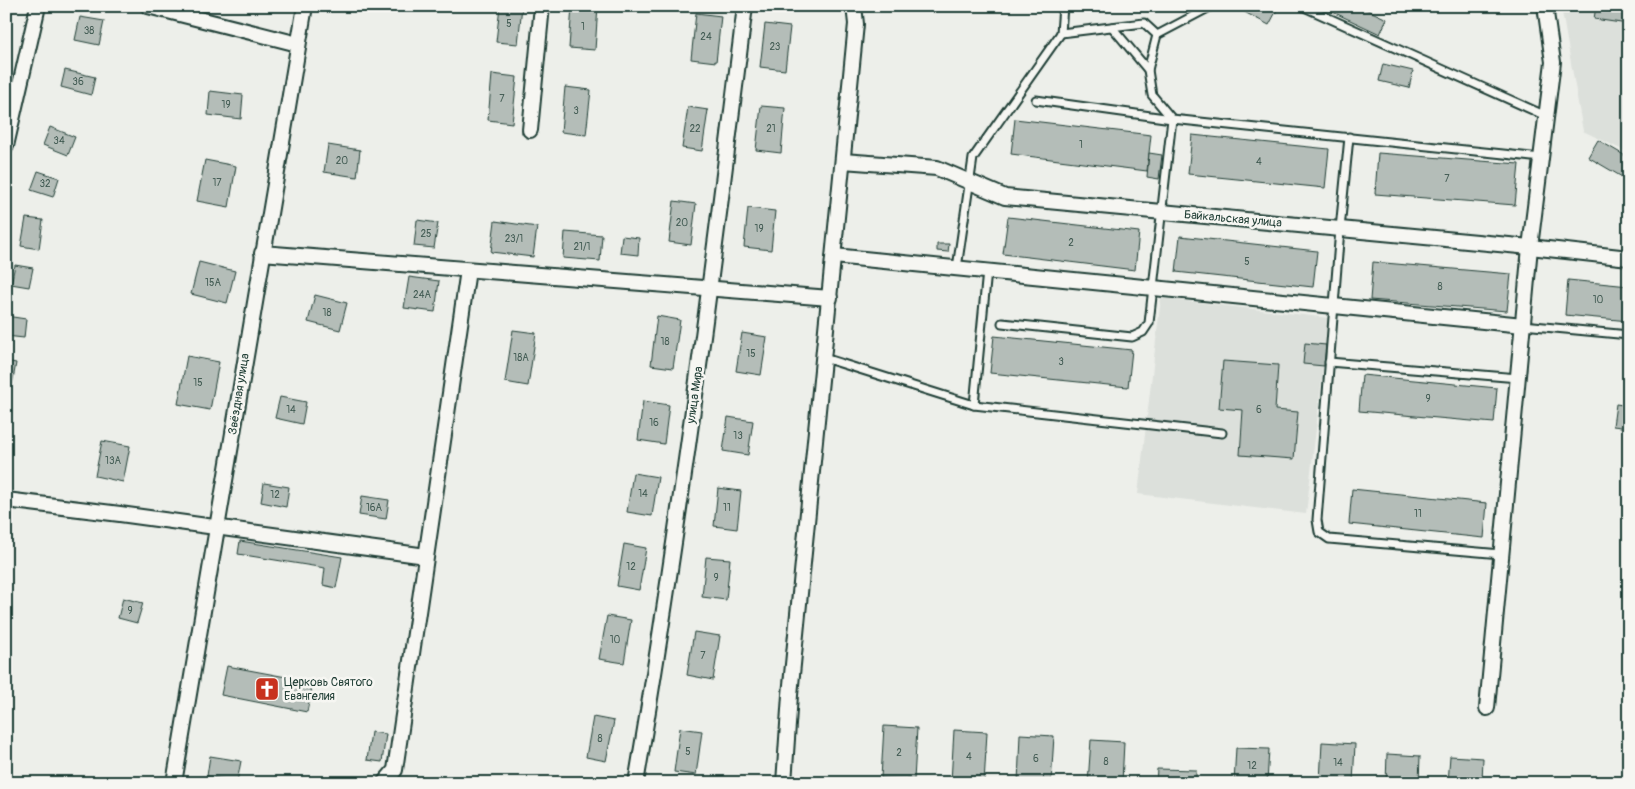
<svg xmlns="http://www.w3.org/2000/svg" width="1635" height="789" font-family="Pangolin,sans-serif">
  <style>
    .built { fill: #dce0db }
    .building { fill: #b4bdb8; stroke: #1f3d34 }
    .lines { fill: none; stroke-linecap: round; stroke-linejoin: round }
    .service-casing { stroke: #1f3d34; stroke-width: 11 }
    .minor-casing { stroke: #1f3d34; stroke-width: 18 }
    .service { stroke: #f6f6f2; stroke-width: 7 }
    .minor { stroke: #f6f6f2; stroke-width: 14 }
    .labels { text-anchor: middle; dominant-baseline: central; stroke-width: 5; stroke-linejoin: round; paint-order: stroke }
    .number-label { font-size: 10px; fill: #445d55 }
    .street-label { font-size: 12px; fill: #1f3d34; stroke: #f6f6f2 }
    .poi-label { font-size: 12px; fill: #1f3d34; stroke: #f6f6f2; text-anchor: start }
  </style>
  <rect width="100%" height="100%" fill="#edefea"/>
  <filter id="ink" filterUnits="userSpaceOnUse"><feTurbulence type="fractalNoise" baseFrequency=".02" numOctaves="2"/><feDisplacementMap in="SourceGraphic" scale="10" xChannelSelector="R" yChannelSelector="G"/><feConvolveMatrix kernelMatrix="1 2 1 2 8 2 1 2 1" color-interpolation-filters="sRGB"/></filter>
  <g filter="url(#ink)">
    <g class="built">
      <polygon points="1561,6 1629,6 1629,153 1583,131"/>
      <polygon points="1161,298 1329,318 1306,514 1138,494"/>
    </g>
    <g class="building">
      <polygon points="500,6 522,6 518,44 496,42"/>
      <polygon points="572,6 598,6 595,50 569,48"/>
      <polygon points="1233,6 1275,6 1278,8 1269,25"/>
      <polygon points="1320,6 1359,6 1387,19 1380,34"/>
      <polygon points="1596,6 1629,6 1628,24 1594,19"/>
      <polygon points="696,13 721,16 716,62 691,59"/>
      <polygon points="80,17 104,21 99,45 75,40"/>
      <polygon points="765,24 790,27 785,70 760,67"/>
      <polygon points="1383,64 1413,71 1409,88 1379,81"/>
      <polygon points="65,70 95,77 91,95 61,87"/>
      <polygon points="492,74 517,77 512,123 488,120"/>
      <polygon points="565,87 591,90 586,135 561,132"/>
      <polygon points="210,91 243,95 241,119 208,115"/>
      <polygon points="761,106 785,108 781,153 756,150"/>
      <polygon points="688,107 708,110 702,151 682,148"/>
      <polygon points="1015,119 1151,135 1147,171 1011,154"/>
      <polygon points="50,127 75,137 68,155 43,145"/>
      <polygon points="1192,135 1329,149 1325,188 1188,174"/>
      <polygon points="1598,140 1629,158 1629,181 1588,157"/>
      <polygon points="328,145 360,150 357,177 324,172"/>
      <polygon points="1149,153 1162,155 1159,179 1147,177"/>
      <polygon points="1378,153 1519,164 1515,205 1375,194"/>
      <polygon points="205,160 236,166 229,207 197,201"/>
      <polygon points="38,171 59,178 53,197 31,190"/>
      <polygon points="674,201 696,204 691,245 669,242"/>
      <polygon points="748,208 775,211 771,250 744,247"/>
      <polygon points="1008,217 1139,232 1135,270 1003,254"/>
      <polygon points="26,218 43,220 39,249 21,246"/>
      <polygon points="417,220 438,223 434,248 414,246"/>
      <polygon points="495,221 537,227 533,257 491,252"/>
      <polygon points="565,232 602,235 600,261 563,258"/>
      <polygon points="622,236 639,238 638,255 620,253"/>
      <polygon points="1180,236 1317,251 1313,287 1176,272"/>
      <polygon points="937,244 949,244 948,252 937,251"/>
      <polygon points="199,262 235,271 227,303 191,294"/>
      <polygon points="1373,262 1511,274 1507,311 1370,300"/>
      <polygon points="15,265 33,268 29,287 11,284"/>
      <polygon points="409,277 439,281 435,312 404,308"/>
      <polygon points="1568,280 1629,286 1629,321 1565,315"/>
      <polygon points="315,295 347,303 340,330 308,322"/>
      <polygon points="6,316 26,319 24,338 6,336"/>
      <polygon points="657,316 680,320 673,368 651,365"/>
      <polygon points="513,330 536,333 528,386 505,382"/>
      <polygon points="742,333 767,337 761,375 736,371"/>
      <polygon points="994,336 1132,350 1128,387 990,373"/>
      <polygon points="1305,343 1326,345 1324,366 1303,364"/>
      <polygon points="187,356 219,362 210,410 178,404"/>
      <polygon points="6,361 16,363 12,385 6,384"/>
      <polygon points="1223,361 1278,365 1275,410 1298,412 1294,459 1240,455 1243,410 1219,408"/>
      <polygon points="1362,375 1497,388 1494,423 1359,411"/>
      <polygon points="280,397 306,402 302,424 275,418"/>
      <polygon points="643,401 669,405 664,444 638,440"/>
      <polygon points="1616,404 1629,406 1629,428 1613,426"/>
      <polygon points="728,417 753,421 748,455 723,451"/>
      <polygon points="102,441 130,446 123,482 95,476"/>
      <polygon points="633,473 658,477 652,516 627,512"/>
      <polygon points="264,483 289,487 286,507 261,502"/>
      <polygon points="718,488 741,491 737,529 714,526"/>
      <polygon points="1352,489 1487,503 1484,538 1349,524"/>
      <polygon points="362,496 389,500 386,519 359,515"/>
      <polygon points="240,541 342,557 336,588 323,585 325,568 238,554"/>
      <polygon points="624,544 646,548 639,590 617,586"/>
      <polygon points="706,557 730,559 726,600 702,597"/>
      <polygon points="123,598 143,603 137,623 118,618"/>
      <polygon points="607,616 631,620 624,663 599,659"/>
      <polygon points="694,632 720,636 713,680 687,675"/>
      <polygon points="227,666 313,682 307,712 221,695"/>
      <polygon points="593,717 614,721 606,761 586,757"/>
      <polygon points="884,726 917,728 914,780 881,778"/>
      <polygon points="680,728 702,731 696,775 674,772"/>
      <polygon points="954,730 987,732 984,783 951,782"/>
      <polygon points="371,732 386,734 382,762 367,760"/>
      <polygon points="1020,734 1054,736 1051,783 1018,783"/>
      <polygon points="1091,740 1124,742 1122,783 1088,783"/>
      <polygon points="1322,742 1355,744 1353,783 1320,783"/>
      <polygon points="1236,748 1269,749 1267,783 1234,783"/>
      <polygon points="1387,754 1420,756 1419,783 1386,783"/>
      <polygon points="210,756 241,761 237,782 207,776"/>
      <polygon points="1450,756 1483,758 1482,783 1448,783"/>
      <polygon points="1157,769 1196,770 1196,783 1156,783"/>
    </g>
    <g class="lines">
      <defs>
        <g id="service">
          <polyline points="1302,6 1546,116"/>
          <polyline points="1112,27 1148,70"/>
          <polyline points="1061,33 1144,23 1157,35"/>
          <polyline points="1036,100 1172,119 1541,158"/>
          <polyline points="1349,137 1340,229 1317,520 1319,532 1329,539 1501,554"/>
          <polyline points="957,268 973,158 1061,33 1063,6"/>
          <polyline points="1002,323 1132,337 1143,332 1149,323 1172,119 1152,95 1148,70 1157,35 1212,6"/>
          <polyline points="1523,325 1629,335"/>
          <polyline points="824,358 974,405 1222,433"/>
          <polyline points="1329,362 1518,378"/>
          <polyline points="974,405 987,271"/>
        </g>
        <g id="minor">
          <polyline points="148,6 298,44"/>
          <polyline points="530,130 542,6"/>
          <polyline points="6,146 38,6"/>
          <polyline points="843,161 937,168 1005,197 1530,247 1629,258"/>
          <polyline points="262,253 830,298"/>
          <polyline points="834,256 1523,325"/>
          <polyline points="6,500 120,514 426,556"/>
          <polyline points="1487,708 1530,247 1553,62 1545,6"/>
          <polyline points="174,783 305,6"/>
          <polyline points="384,783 395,770 468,270"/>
          <path d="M636,783C680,525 713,266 745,6"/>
          <polyline points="784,783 790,695 856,24 854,6"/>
        </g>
      </defs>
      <use href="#service" class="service-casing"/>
      <use href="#minor" class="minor-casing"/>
      <use href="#service" class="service"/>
      <use href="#minor" class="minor"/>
    </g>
  </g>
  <defs>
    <symbol id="church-square" viewBox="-11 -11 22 22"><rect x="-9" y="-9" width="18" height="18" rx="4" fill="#c8321e" stroke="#f6f6f2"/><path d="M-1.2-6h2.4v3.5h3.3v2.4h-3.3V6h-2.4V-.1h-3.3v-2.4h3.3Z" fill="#fff"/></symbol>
  </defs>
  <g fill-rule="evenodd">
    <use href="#church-square" x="253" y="675" width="28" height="28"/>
  </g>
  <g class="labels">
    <g class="number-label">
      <text x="509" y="24">5</text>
      <text x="583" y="27">1</text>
      <text x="89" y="31">38</text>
      <text x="706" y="37">24</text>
      <text x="775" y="47">23</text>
      <text x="78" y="82">36</text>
      <text x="502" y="99">7</text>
      <text x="226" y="105">19</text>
      <text x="576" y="111">3</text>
      <text x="695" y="129">22</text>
      <text x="771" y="129">21</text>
      <text x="59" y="141">34</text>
      <text x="1081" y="145">1</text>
      <text x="342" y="161">20</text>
      <text x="1259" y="162">4</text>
      <text x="1447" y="179">7</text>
      <text x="217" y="183">17</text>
      <text x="45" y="184">32</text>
      <text x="682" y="223">20</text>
      <text x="759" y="229">19</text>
      <text x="426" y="234">25</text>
      <text x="514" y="239">23/1</text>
      <text x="1071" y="243">2</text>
      <text x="582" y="247">21/1</text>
      <text x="1247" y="262">5</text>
      <text x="213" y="283">15А</text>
      <text x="1440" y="287">8</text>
      <text x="422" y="295">24А</text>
      <text x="1598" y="300">10</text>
      <text x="327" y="313">18</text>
      <text x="665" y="342">18</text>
      <text x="751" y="354">15</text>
      <text x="521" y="358">18А</text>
      <text x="1061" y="362">3</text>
      <text x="198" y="383">15</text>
      <text x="1428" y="399">9</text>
      <text x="291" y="410">14</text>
      <text x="1259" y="410">6</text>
      <text x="654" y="423">16</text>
      <text x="738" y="436">13</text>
      <text x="113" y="461">13А</text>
      <text x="643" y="494">14</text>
      <text x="275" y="495">12</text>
      <text x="374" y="508">16А</text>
      <text x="727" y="508">11</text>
      <text x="1418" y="514">11</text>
      <text x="631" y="567">12</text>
      <text x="716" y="578">9</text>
      <text x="130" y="611">9</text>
      <text x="615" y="640">10</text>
      <text x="703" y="656">7</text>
      <text x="600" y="739">8</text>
      <text x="688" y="752">5</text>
      <text x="899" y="753">2</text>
      <text x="969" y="757">4</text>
      <text x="1036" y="759">6</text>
      <text x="1106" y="762">8</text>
      <text x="1338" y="763">14</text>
      <text x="1252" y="766">12</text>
    </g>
    <g class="street-label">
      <text transform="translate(1233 219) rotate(5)">Байкальская улица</text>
      <text transform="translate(239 394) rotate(-81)">Звёздная улица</text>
      <text transform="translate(695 395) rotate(-82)">улица Мира</text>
    </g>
    <g class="poi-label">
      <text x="284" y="682">Церковь Святого<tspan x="284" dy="14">Евангелия</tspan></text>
    </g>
  </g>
  <rect width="1635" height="789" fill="none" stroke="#f6f6f2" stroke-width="25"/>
  <rect x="12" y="12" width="1610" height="764" fill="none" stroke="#1f3d34" stroke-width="2" filter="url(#ink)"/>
</svg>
